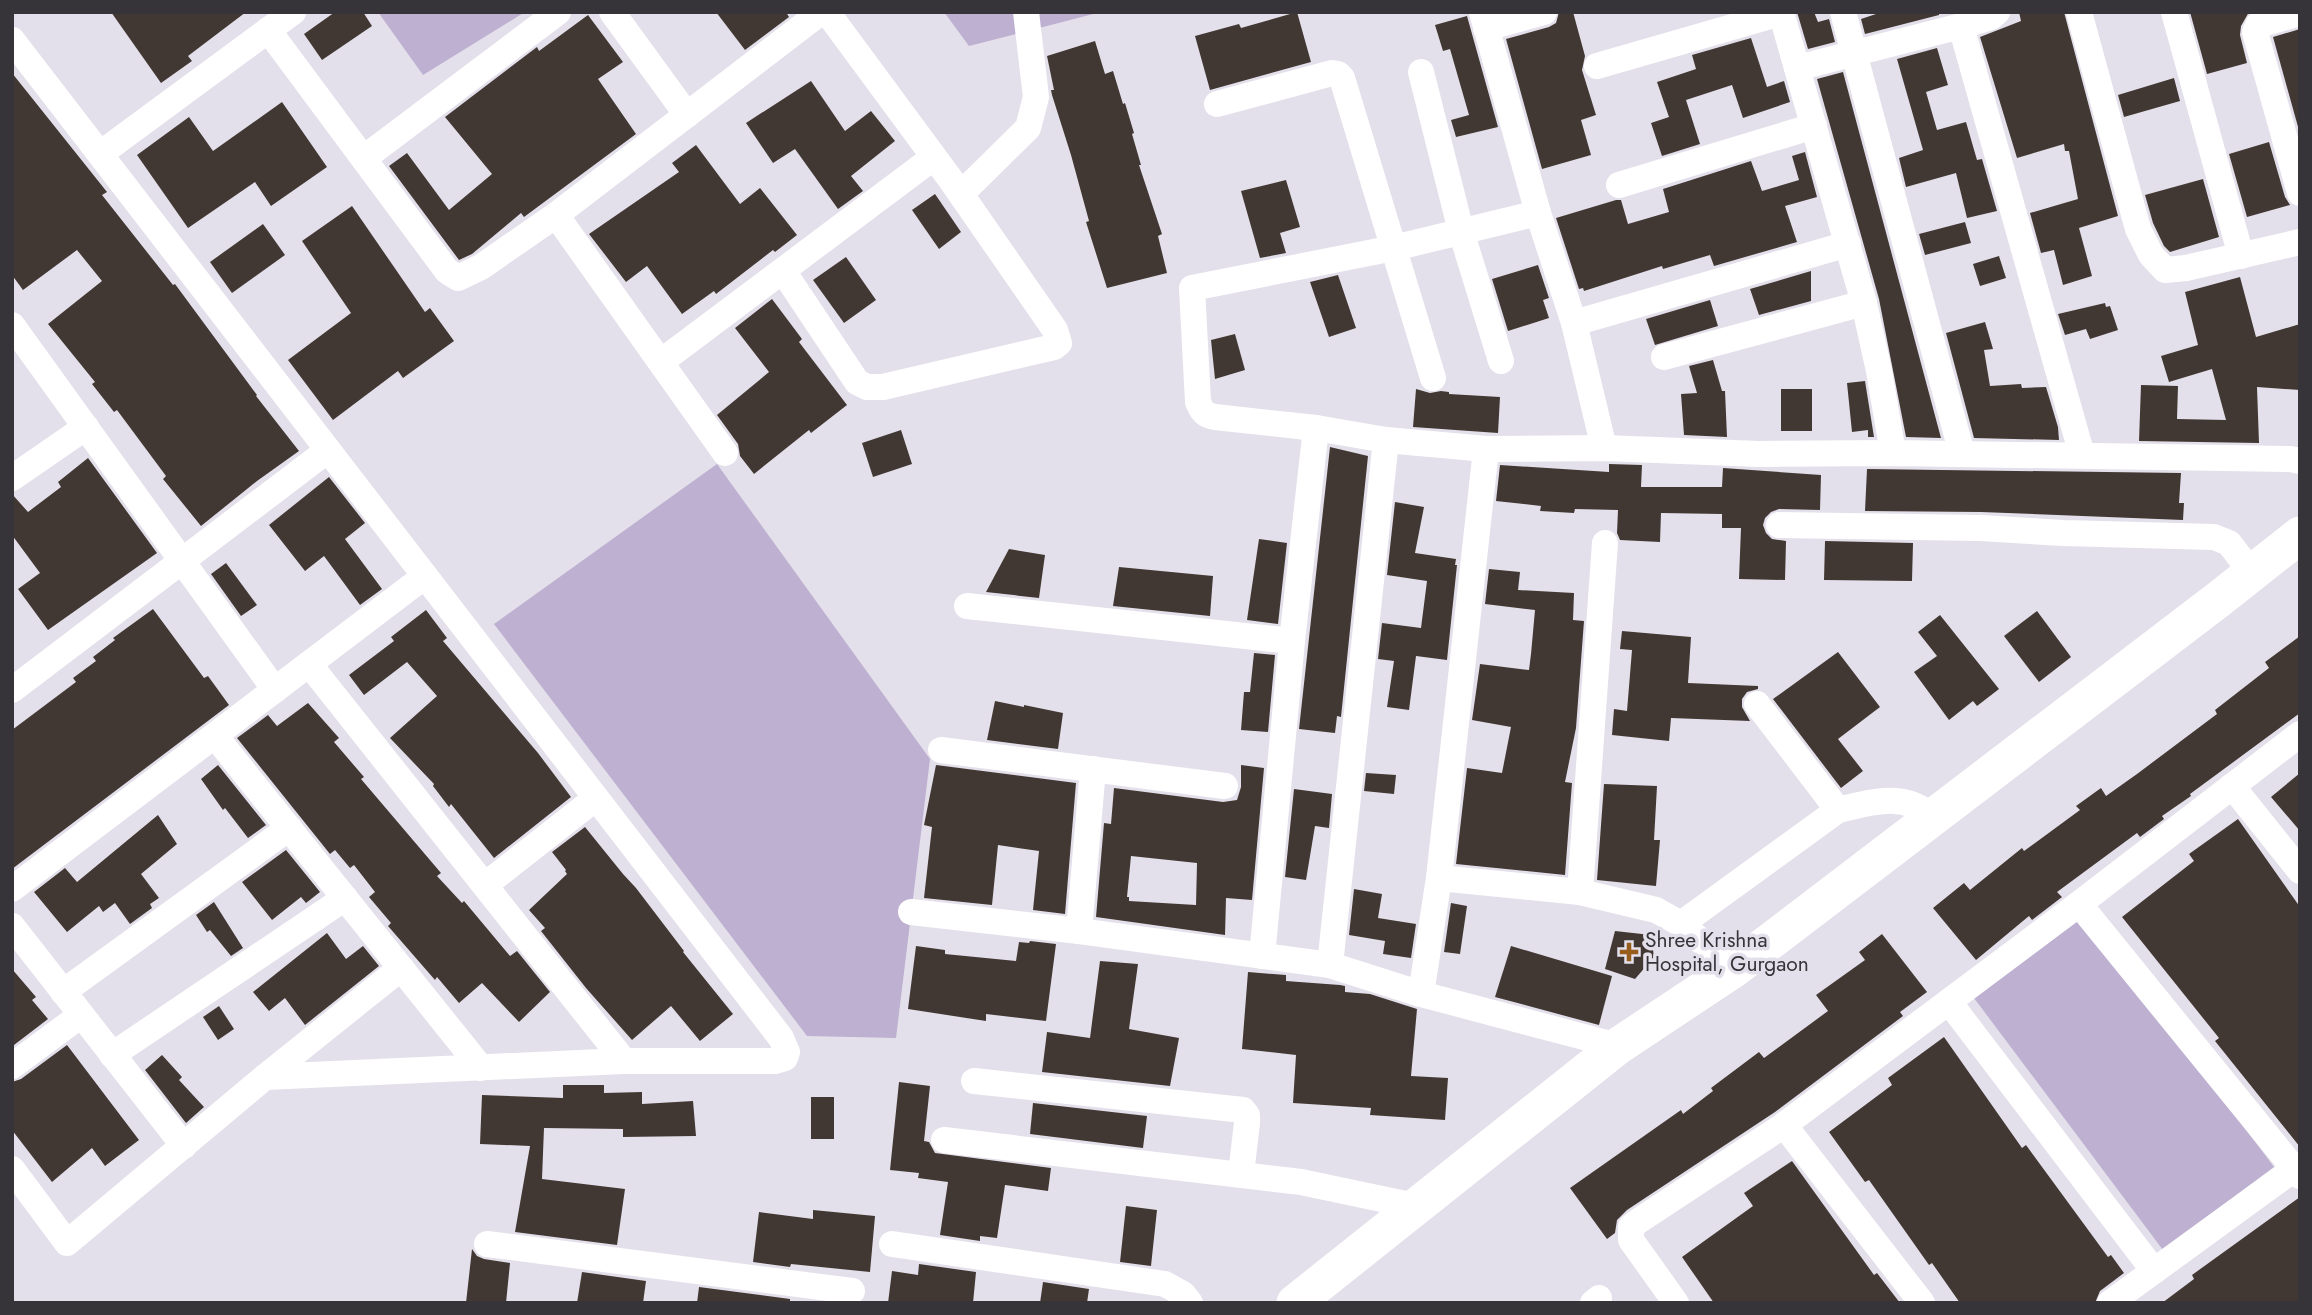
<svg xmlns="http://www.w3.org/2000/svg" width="2312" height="1315" font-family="Jost,sans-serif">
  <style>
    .green { fill: #bdb0d0 }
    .building { fill: #423833; fill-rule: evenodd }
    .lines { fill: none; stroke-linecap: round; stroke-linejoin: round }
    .street { stroke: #fff; stroke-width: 26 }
    .secondary { stroke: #fff; stroke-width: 37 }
    .poi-dot { fill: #975d1b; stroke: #e4e0eb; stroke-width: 2.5 }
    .labels { text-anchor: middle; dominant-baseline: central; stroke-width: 7; stroke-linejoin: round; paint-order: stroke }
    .poi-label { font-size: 21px; fill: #363438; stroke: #e4e0eb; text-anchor: start }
  </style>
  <rect width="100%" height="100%" fill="#e4e0eb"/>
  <g class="green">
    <polygon points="378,12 525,12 423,75"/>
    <polygon points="944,12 1101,12 969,46"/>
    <polygon points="717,464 930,759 896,1038 807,1036 494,624"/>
    <polygon points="2084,914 2274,1167 2163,1250 1974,998"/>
  </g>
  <g class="building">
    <polygon points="111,12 246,12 188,56 192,61 161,83"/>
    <polygon points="335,12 363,12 372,26 322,60 304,34"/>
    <polygon points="716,12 786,12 789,17 745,50"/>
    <polygon points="1297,12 1311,62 1210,90 1195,36 1239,24 1241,28"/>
    <polygon points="1559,12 1573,12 1585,56 1582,70 1596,115 1581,120 1591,155 1542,169 1506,39 1549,27 1556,23"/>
    <polygon points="1797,12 1814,12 1818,22 1829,19 1835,42 1808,49"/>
    <polygon points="1882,12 1939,12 1939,15 1865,34 1861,19"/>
    <polygon points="2019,12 2064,12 2118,216 2079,228 2092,276 2063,285 2054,250 2041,253 2030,213 2078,199 2069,151 2065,151 2064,144 2017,158 1980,37 2021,21"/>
    <polygon points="2190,12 2249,12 2241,26 2240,35 2247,63 2207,74"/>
    <polygon points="588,15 623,62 598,79 636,134 524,217 521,213 472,254 459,260 389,166 407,153 449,210 492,174 445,117 537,47 539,51"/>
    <polygon points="1467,16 1498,127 1456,137 1451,120 1469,115 1450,49 1443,51 1435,25"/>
    <polygon points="2300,29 2300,134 2273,37"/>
    <polygon points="1751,38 1767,87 1784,81 1790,102 1743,118 1732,85 1686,100 1700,144 1662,156 1651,123 1669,117 1657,82 1696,69 1692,55"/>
    <polygon points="1095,41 1105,74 1113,71 1123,104 1125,103 1134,133 1132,134 1141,165 1139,165 1162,234 1158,236 1167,273 1107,288 1086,222 1089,221 1071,155 1052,95 1051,90 1054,90 1047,56"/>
    <polygon points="1937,48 1948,85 1926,92 1937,130 1966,122 1977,160 1982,159 1997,211 1967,218 1956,173 1906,187 1899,158 1923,150 1897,59"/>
    <polygon points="1843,72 1941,438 1906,437 1879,299 1817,79"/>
    <polygon points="12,73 107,192 102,195 173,285 175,284 257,395 256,396 299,451 257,481 201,526 163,479 166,476 117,410 114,412 92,384 95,382 48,324 102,281 77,250 23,290 12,275"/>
    <polygon points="2174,78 2180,101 2124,117 2118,95"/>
    <polygon points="811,81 845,131 871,111 895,141 851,176 863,191 838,209 795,149 773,163 746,123"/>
    <polygon points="282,102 327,167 271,206 255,182 188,228 137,155 189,117 213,151"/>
    <polygon points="2269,142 2285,197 2290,205 2247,217 2229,154"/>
    <polygon points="696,145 740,204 760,188 797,235 775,252 773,250 716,294 714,291 682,314 647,266 626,282 589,234 679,172 672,163"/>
    <polygon points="1805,152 1817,197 1785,206 1797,242 1714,266 1710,255 1663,269 1662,266 1584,291 1583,288 1579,289 1556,218 1616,200 1621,200 1628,224 1669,212 1663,189 1751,161 1762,191 1799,180 1792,156"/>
    <polygon points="2203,179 2219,237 2170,252 2164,246 2153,223 2145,195"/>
    <polygon points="1286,180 1300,227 1280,233 1286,253 1260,258 1241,191"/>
    <polygon points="935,194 961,232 939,249 912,210"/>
    <polygon points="352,206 425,312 430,308 454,341 403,378 398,371 333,420 288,360 351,313 302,241"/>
    <polygon points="1965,222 1971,243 1925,255 1919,234"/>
    <polygon points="263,224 285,255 232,293 210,262"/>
    <polygon points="1999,256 2006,278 1980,286 1973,264"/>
    <polygon points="846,257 876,300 844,323 813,280"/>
    <polygon points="1538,265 1549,298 1543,300 1549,318 1508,331 1492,279"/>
    <polygon points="1811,271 1811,301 1759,315 1750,289"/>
    <polygon points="1338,275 1356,328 1329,337 1310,282"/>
    <polygon points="2240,277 2256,337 2300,324 2300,390 2257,387 2259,443 2139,441 2141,385 2178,386 2177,419 2226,420 2212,369 2169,382 2161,356 2198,345 2185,292"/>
    <polygon points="772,299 802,339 799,342 847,405 811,433 809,430 754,474 740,456 738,444 717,415 769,372 735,328"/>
    <polygon points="1710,300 1718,326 1655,345 1646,319"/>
    <polygon points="2105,303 2106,307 2110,306 2118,330 2090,339 2086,329 2065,335 2058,314"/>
    <polygon points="1985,322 1993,349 1984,350 1990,386 2021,384 2022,388 2046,387 2058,427 2059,440 1974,438 1946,333"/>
    <polygon points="1235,334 1245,370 1215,379 1211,340"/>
    <polygon points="1713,360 1722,391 1725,391 1727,437 1684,435 1681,394 1697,393 1689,366"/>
    <polygon points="1865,381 1874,437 1868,437 1868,430 1852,432 1847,383"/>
    <polygon points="1416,389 1430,393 1441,391 1449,392 1449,394 1500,397 1498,433 1413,427"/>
    <rect x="1781" y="389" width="31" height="42"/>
    <polygon points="901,430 912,464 873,477 862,443"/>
    <polygon points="1330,447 1368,456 1341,717 1337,716 1335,733 1299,729"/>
    <polygon points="88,458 157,553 48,630 18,589 40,573 12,535 12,494 28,512 61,487 58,482"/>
    <polygon points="1609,464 1642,465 1641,487 1722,487 1723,468 1821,475 1820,510 1779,509 1771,512 1765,518 1763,525 1766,533 1772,539 1786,541 1785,580 1739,579 1741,528 1722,528 1722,514 1661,513 1660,542 1620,540 1617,533 1618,510 1575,509 1574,513 1540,511 1541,506 1496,501 1500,465 1609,472"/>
    <polygon points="1867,469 2181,473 2179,503 2184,503 2183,520 1981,512 1865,511"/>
    <polygon points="329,477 365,523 345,539 382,589 360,605 324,556 305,571 269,525"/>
    <polygon points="1395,502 1424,507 1415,553 1456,559 1455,565 1457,565 1447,660 1416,656 1409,710 1387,707 1394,661 1378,659 1382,623 1421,628 1427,581 1387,575"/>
    <polygon points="1259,539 1287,543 1278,624 1247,620"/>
    <polygon points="1825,541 1913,543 1912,581 1824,580"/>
    <polygon points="1009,549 1045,555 1039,598 986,592"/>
    <polygon points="226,563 257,605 241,616 211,574"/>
    <polygon points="1119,567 1213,576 1210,616 1113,606"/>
    <polygon points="1489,569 1520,572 1518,590 1574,593 1573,620 1584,621 1576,728 1565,782 1572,783 1565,875 1456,864 1467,768 1502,773 1511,727 1472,720 1480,664 1529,670 1531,654 1535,610 1485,604"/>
    <polygon points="153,609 204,678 208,676 229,705 12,869 12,730 76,682 73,678 96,661 93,657 115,640 113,638"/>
    <polygon points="426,610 447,638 443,641 538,753 571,797 494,858 451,804 449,807 433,786 434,784 390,738 437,696 407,662 364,695 349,675 394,641 391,637"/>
    <polygon points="2037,611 2071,657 2039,682 2004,636"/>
    <polygon points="1940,615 1999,689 1977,706 1973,701 1949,720 1914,672 1937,656 1918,632"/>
    <polygon points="1622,631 1691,637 1688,683 1758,686 1758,689 1747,692 1742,699 1742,707 1750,721 1671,718 1669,741 1612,735 1614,709 1627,711 1632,650 1620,649"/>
    <polygon points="2300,636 2300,713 2190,794 2191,796 2162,816 2164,819 2140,837 2137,833 2057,892 2062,897 2032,920 2029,916 1976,960 1933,908 1964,883 1970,890 2022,848 2024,851 2080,810 2076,806 2101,788 2106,796 2137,774 2217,714 2215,710 2269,668 2265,662"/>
    <polygon points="1838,652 1880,707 1838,739 1863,771 1841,788 1773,699"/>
    <polygon points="1254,653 1275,655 1268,732 1241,730 1244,692 1250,692"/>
    <polygon points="995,701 1024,707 1024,705 1063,713 1058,749 987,740"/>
    <polygon points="308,703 339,738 334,742 364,777 361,779 441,873 437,876 462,903 464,901 510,956 517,951 550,992 519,1022 482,983 459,1003 437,977 435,980 388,926 391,923 369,897 375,892 354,865 350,868 335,850 330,854 237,738 268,715 277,726"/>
    <polygon points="218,765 266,825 248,838 225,808 223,810 201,779"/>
    <polygon points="936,765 1076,783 1065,914 1033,910 1039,851 998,845 992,905 924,898 932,827 924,825"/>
    <path d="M1241,765L1264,768L1252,900L1226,898L1225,935L1096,917L1104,823L1111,824L1114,788L1223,802L1237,800L1241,787ZM1131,856L1197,863L1196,905L1129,901V897H1127Z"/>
    <polygon points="1366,773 1396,775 1394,794 1364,791"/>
    <polygon points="2300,773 2300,831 2271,797"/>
    <polygon points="1604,784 1657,786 1654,840 1660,840 1656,886 1597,880"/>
    <polygon points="1294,789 1332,794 1329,828 1315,826 1306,880 1285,877"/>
    <polygon points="158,815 177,844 141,874 159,898 150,904 152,908 130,924 115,903 103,912 99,906 67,932 34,892 65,868 77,882"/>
    <polygon points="2238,819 2300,907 2300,1147 2215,1041 2219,1038 2122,917 2194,861 2189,854"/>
    <polygon points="585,827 623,874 636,888 684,951 683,952 733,1014 700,1041 671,1006 632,1040 586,988 541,931 545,928 529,910 567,874 565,871 566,870 552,852"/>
    <polygon points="286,850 320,892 306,903 301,897 272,920 242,882"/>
    <polygon points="1354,889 1382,894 1378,918 1416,924 1411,958 1383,954 1385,941 1349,935"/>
    <polygon points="214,902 243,948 231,956 210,930 207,932 196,915"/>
    <polygon points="1451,903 1467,906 1460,954 1444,952"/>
    <polygon points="1615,931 1651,935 1654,957 1635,979 1605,969"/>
    <polygon points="327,933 346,959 363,946 379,966 305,1025 285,998 269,1011 253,992"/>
    <polygon points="1882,934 1927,992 1900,1012 1903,1016 1775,1112 1627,1210 1617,1220 1615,1233 1607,1239 1570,1188 1681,1110 1683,1114 1713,1091 1711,1088 1759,1052 1764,1058 1828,1011 1816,995 1865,960 1859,952"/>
    <polygon points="1030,941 1056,944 1046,1021 986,1014 986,1021 908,1009 916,946 945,950 945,954 1016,961 1019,942 1029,943"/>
    <polygon points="1511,946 1612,976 1599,1025 1495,997"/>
    <polygon points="1100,961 1138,964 1129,1029 1179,1038 1170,1086 1042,1072 1047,1032 1090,1038"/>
    <polygon points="12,969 36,997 32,1000 48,1019 14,1045 12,1042"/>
    <polygon points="1248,972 1286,975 1286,981 1340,985 1345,986 1345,992 1370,994 1417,1009 1411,1076 1448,1078 1445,1120 1370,1115 1371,1108 1293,1103 1296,1055 1242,1049"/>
    <polygon points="219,1006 234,1029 218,1040 203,1017"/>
    <polygon points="1944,1037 2022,1148 2026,1145 2108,1257 2111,1255 2124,1273 2100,1291 2095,1303 1960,1303 1932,1263 1929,1265 1869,1180 1865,1182 1829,1132 1892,1085 1888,1078"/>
    <polygon points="67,1045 139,1140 105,1166 92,1148 52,1182 12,1130 12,1082 21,1079"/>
    <polygon points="162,1055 182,1077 179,1080 204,1107 186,1123 145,1070"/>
    <polygon points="899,1082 930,1086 924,1141 929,1142 935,1153 1051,1168 1048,1191 1005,1185 997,1238 980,1236 980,1241 940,1235 948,1182 918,1178 919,1173 890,1170"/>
    <polygon points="563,1085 604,1085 604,1093 642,1092 642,1104 693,1101 696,1136 623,1137 623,1129 544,1128 542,1179 625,1189 617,1245 515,1232 530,1146 480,1144 482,1095 563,1098"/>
    <rect x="811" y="1097" width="23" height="42"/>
    <polygon points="1033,1103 1147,1116 1143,1148 1030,1134"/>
    <polygon points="1792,1161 1874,1275 1877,1273 1900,1303 1714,1303 1682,1257 1753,1206 1744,1193"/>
    <polygon points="2300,1197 2300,1303 2162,1303 2194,1279 2192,1275"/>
    <polygon points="1126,1206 1157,1210 1151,1266 1120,1262"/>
    <polygon points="813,1210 875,1216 870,1272 791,1264 790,1267 753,1262 759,1212 813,1219"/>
    <polygon points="472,1249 477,1256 484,1259 510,1263 506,1303 466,1303"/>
    <polygon points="919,1264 976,1272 973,1303 888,1303 892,1271 918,1275"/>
    <polygon points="582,1272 646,1281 643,1303 577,1303"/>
    <polygon points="1043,1282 1089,1289 1087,1303 1040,1303"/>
    <polygon points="699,1287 790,1299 790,1303 697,1303"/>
  </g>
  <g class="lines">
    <g class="street">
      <polyline points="612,12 687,115"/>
      <polyline points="1482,12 1538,213 1574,323 1604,448"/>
      <polyline points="1781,12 1864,303 1879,371 1893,453"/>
      <polyline points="1843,12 1962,454"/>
      <polyline points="2079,12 2138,229 2151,255 2165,270 2186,268 2300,242"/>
      <polyline points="2174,12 2241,256"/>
      <polyline points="2300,13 2258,25 2255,32 2300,193"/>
      <polyline points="1961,26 1991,17 1997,12"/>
      <polyline points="1486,28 1544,12"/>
      <polyline points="268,30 447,271 458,278 481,267 556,215 821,12"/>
      <polyline points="12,40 781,1038 787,1052 785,1058 775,1061 624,1061 265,1077"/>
      <polyline points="1597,66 1781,13"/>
      <polyline points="1797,68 1961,26 2082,455"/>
      <polyline points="1421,72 1461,231 1501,361"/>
      <polyline points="1217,104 1332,73 1338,74 1342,78 1433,378"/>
      <polyline points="100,154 293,12"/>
      <polyline points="364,158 558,12"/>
      <polyline points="1619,185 1814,126"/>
      <polyline points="961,194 1028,128 1036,97 1026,12"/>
      <path d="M1538,213L1394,248L1192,288L1198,402C1202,412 1205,415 1215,417L1316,428L1386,440L1486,449L1604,448L1759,454L1893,453L2290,459L2300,461"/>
      <polyline points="556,215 725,453"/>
      <polyline points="783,271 857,382 867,387 883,387 1054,347 1059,343 1055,330 951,180 827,12"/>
      <polyline points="1574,323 1848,244"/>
      <polyline points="12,325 275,690"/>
      <polyline points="1664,357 1864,303"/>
      <polyline points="662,361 934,157"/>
      <polyline points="12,478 86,427"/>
      <polyline points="1779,525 1980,528 2063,533 2214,537 2229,543 2252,573"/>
      <polyline points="967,606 1292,641"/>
      <polyline points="309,664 624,1061"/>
      <polyline points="12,690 328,450"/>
      <path d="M1757,704L1838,810C1873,802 1903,791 1933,817"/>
      <polyline points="215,736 481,1068"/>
      <polyline points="941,750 1225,786"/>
      <polyline points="2232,786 2300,871"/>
      <polyline points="1439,878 1580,892 1656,910 1681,924 1734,969"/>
      <polyline points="485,885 596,798"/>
      <polyline points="12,889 425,576"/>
      <polyline points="1580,892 1605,543"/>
      <polyline points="2079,904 2300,1176"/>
      <polyline points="911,912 1079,931 1330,965 1421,994 1618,1046"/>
      <polyline points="1681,924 1838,810"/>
      <polyline points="12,926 184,1146"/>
      <polyline points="1079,931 1093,769"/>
      <polyline points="1262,956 1292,641 1316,428"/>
      <polyline points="1330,965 1386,440"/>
      <polyline points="63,992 289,828"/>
      <polyline points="1421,994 1439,878 1486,449"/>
      <polyline points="1949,1002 2154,1271"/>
      <polyline points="112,1055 345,898"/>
      <polyline points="12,1066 81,1015"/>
      <polyline points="974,1081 1243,1110 1247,1115 1247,1123 1241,1174"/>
      <polyline points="1784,1125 1922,1303"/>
      <polyline points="944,1140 1301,1182 1415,1206"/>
      <polyline points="12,1169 67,1243 265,1077 401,968"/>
      <polyline points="487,1244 852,1291"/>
      <polyline points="892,1244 1165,1284 1183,1294 1190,1303"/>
      <polyline points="1593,1303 1599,1298"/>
      <polyline points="1676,1303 1631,1240 1631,1227 1637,1222 1784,1125 2079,904 2300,734"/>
      <polyline points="2110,1303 2294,1169"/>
    </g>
    <polyline class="secondary" points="1295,1303 1618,1046 1734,969 2219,599 2300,535"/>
  </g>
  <path class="poi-dot" d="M1625.5 941.5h7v7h7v7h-7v7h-7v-7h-7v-7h7z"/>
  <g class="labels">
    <g class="poi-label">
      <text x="1645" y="940">Shree Krishna<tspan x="1645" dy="24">Hospital, Gurgaon</tspan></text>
    </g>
  </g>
  <rect width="2312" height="1315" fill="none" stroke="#363438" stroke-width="28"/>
</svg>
